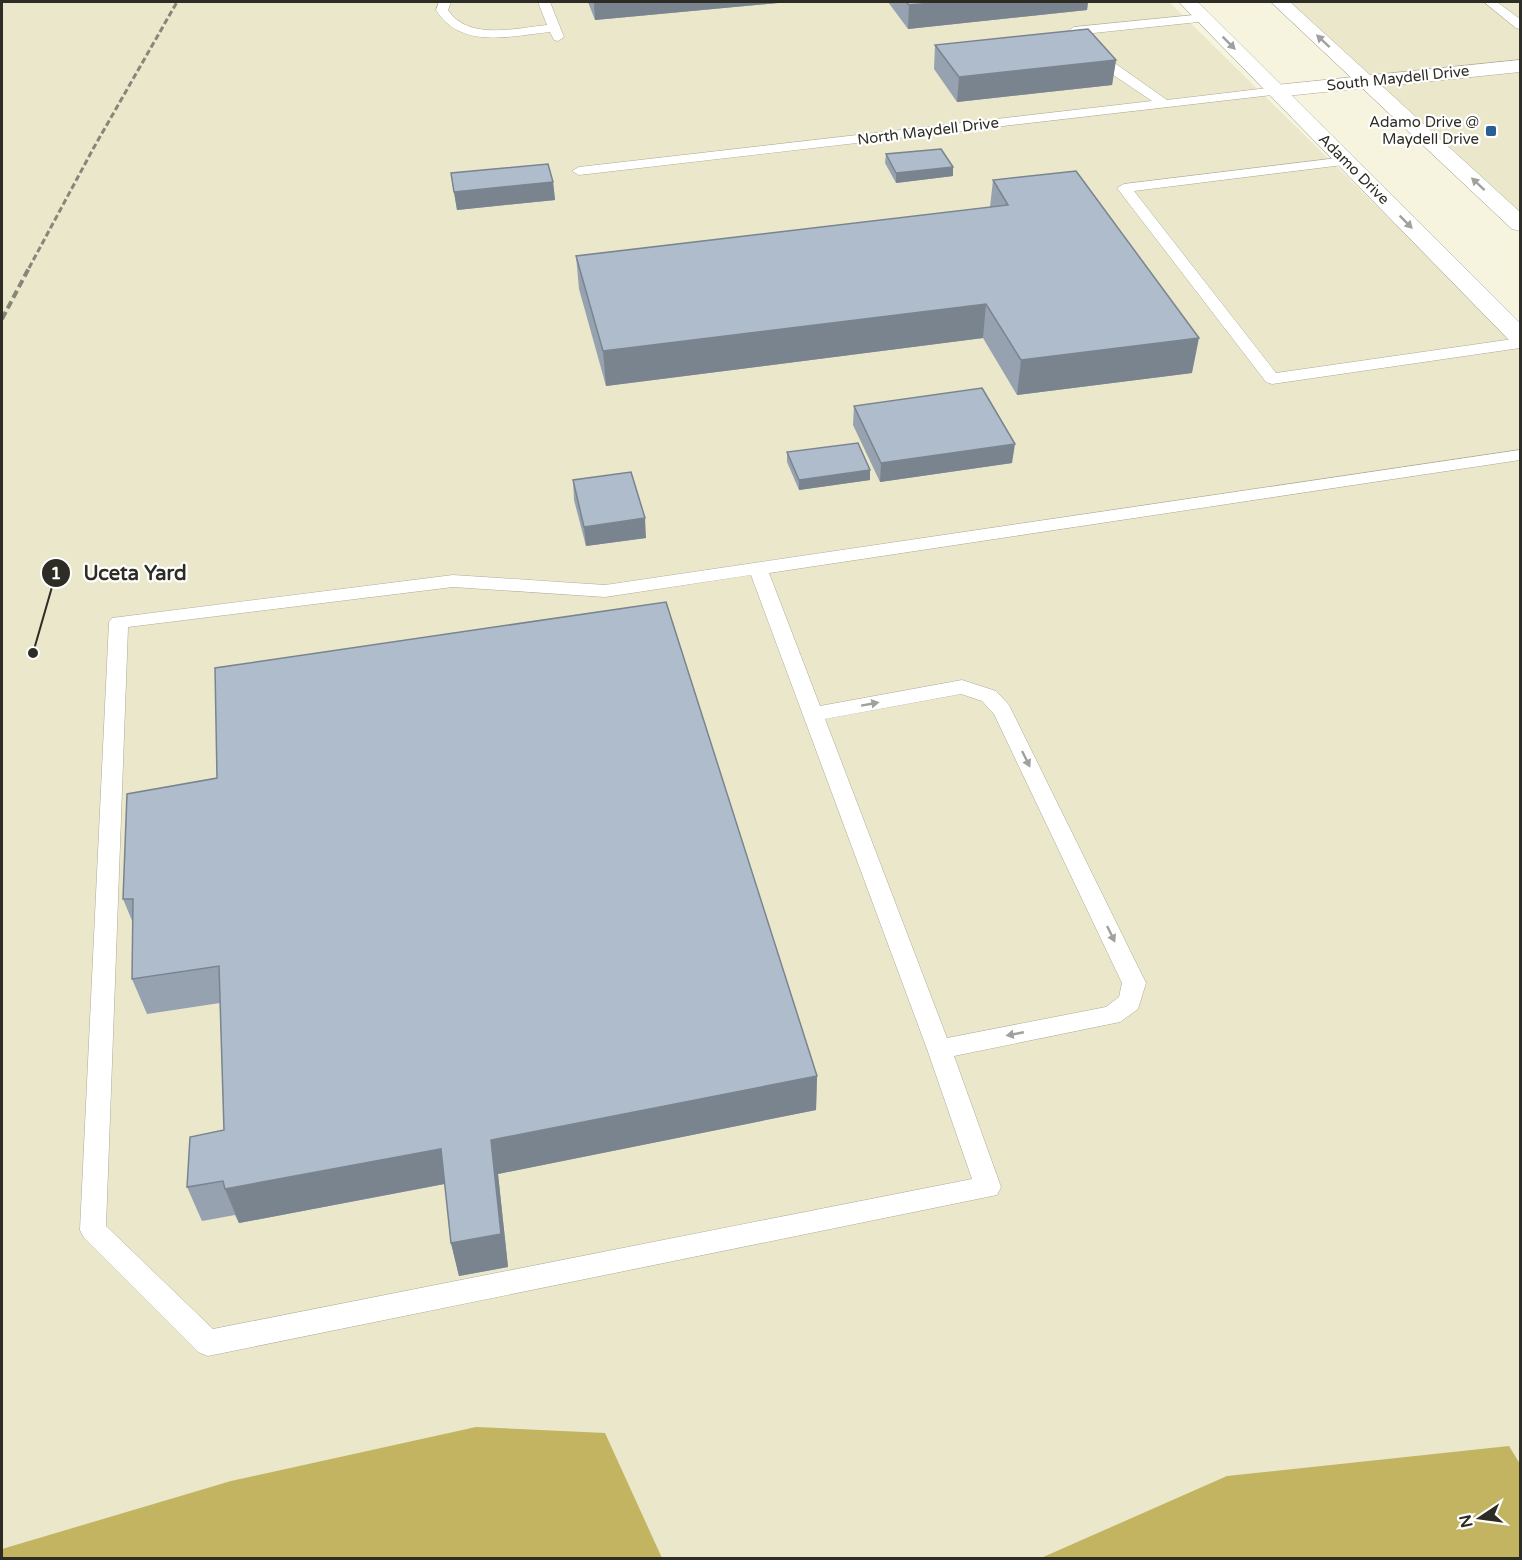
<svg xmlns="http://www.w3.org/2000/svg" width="1522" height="1560" font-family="'Varela Round',sans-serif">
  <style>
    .built { fill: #ebe7cb }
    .forest { fill: #c2b461 }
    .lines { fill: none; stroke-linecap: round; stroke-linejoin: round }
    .service-casing { stroke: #adaa97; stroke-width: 1 }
    .tertiary-casing { stroke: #adaa97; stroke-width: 1 }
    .primary-casing { stroke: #adaa97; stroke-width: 1 }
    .service { fill: #fff; fill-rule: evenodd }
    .tertiary { fill: #fff; fill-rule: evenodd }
    .primary { fill: #fff; fill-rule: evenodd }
    .rail-far1 { stroke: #878678; stroke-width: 3; stroke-dasharray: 6 3; stroke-linecap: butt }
    .rail { stroke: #878678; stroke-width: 4; stroke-dasharray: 8 4; stroke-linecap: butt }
    .wall { fill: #96a2af }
    .shaded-wall { fill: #7a848f }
    .building { fill: #aebccc; stroke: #7a848f; stroke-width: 1.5 }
    .oneway { fill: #a0a09d }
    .poi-dot { fill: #285e96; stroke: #fff; stroke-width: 2 }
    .labels { text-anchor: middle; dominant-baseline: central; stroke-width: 4.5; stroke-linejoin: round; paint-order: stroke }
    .far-street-label { font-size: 15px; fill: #2d2c25; stroke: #fff }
    .far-poi-label { font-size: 15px; fill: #2d2c25; stroke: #fff; text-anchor: end }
    .leader { fill: none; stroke: #2d2c25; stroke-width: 2 }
    .callout-dot { fill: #2d2c25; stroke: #fff; stroke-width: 2 }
    .mark-label { font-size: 18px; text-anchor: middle; font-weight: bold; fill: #fff }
    .callout-label { font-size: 20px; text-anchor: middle; font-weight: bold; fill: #2d2c25; stroke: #fff; stroke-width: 4.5; stroke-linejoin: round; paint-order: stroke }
  </style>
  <rect width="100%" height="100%" fill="#f6f3de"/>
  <g class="built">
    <polygon points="2,2 1169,2 1520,347 1520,1558 2,1558"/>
    <polygon points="1273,2 1520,2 1520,63 1354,78"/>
    <polygon points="1520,66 1520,223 1366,83"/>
  </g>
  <g class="forest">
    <polygon points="476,1427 605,1433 662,1558 2,1558 2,1549 231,1481"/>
    <polygon points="1509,1446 1520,1464 1520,1558 1041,1558 1227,1476"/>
  </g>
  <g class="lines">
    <defs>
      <g id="service">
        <path d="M439,2H451L448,10C468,41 516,28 547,25L538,2H550L564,37L558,41L554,40L550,32C510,36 461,50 436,10Z"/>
        <polygon points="1484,2 1497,2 1520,19 1520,29 1516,28"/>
        <polygon points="1204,14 1208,15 1208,21 1084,34 1116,64 1167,100 1276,87 1281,88 1283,91 1281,94 579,175 572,171 579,167 1152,101 1106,70 1068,31 1074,27"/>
        <polygon points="1346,157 1353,161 1351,164 1134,191 1276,373 1520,338 1520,348 1272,384 1266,382 1117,188 1124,184"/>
        <path d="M1520,450V460L769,573L820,706L962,680L996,691L1009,705L1146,983L1138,1009L1120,1022L954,1056L1001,1187L997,1195L208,1356L198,1352L84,1238L80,1230L109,622L112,618L453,575L605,585ZM751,575L927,1049L972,1179L213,1329L106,1226L128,627L453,587L605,597ZM961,694L982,701L994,714L1122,983L1119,997L1106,1007L947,1038L825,719Z"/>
      </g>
      <polygon id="tertiary" points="1520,60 1520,72 1276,97 1269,95 1266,91 1269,87 1276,85"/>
      <g id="primary">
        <polygon points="1179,2 1198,2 1520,323 1520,344 1511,342"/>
        <polygon points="1271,2 1290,2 1520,212 1520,231 1512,229"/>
      </g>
    </defs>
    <use href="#service" class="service-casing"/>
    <use href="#tertiary" class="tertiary-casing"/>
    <use href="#primary" class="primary-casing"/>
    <use href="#service" class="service"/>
    <use href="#tertiary" class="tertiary"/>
    <use href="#primary" class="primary"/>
    <polyline class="rail-far1" points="29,268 93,149 177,2"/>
    <polyline class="rail" points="2,319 30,266"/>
  </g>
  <g class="wall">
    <polygon points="588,2 789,2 595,20"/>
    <polygon points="888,2 1088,2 1087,10 908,29"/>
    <polygon points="935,45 1116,60 1112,85 957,102 934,69"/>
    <polygon points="886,154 953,176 896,183 885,163"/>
    <polygon points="451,173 553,182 555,200 457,210"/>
    <polygon points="993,180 1192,373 1017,395 983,338 606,386 579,289 576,256 990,207"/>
    <polygon points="854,406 1012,463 880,482 853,425"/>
    <polygon points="787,452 870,470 870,480 799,490 787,462"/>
    <polygon points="573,480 646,538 586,546 574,500"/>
    <polygon points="127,794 817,1076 816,1110 498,1174 508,1267 459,1276 451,1243 445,1184 239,1223 235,1215 202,1221 187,1187 224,1130 220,1003 147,1014 132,979 133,923 123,899"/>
  </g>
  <g class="shaded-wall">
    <polygon points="594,2 789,2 595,20"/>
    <polygon points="945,2 1088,2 1087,10 908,29 909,5"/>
    <polygon points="1116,60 1112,85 957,102 959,77"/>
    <polygon points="953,167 953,176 896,183 896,173"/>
    <polygon points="553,182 555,200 457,210 454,192"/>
    <polygon points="986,304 983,338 606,386 603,351"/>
    <polygon points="1199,338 1192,373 1017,395 1021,360"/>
    <polygon points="1015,444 1012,463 880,482 881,463"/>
    <polygon points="870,470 870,480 799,490 799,480"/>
    <polygon points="645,518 646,538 586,546 584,527"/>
    <polygon points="817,1076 816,1110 498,1174 508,1267 459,1276 451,1243 491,1140"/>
    <polygon points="441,1149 449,1183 239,1223 225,1189"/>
  </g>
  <g class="building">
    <polygon points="906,2 945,2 909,5"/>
    <polygon points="1088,29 1116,60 959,77 935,45"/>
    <polygon points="941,149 953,167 896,173 886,154"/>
    <polygon points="548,164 553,182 454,192 451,173"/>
    <polygon points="1076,171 1199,338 1021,360 986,304 603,351 576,256 1008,205 993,180"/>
    <polygon points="982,388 1015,444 881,463 854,406"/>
    <polygon points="858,443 870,470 799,480 787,452"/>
    <polygon points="631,472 645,518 584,527 573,480"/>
    <polygon points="666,602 817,1076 491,1140 501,1234 451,1243 441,1149 225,1189 223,1181 187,1187 190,1137 224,1130 219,966 132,979 133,899 123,899 127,794 217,778 215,668"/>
  </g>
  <defs><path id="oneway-solid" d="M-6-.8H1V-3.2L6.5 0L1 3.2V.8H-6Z" transform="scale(1.5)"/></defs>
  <g class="oneway">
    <use href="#oneway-solid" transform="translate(1323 41) rotate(-137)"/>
    <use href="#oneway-solid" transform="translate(1229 43) rotate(45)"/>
    <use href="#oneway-solid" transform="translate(1478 184) rotate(-137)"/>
    <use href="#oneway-solid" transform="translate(1406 222) rotate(45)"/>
    <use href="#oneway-solid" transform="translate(870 704) rotate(-10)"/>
    <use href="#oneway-solid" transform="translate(1026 759) rotate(64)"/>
    <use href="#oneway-solid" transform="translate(1111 934) rotate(64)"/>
    <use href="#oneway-solid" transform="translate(1015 1034) rotate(169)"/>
  </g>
  <rect class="poi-dot" x="1485" y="125" width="12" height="12" rx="3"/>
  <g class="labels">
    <g class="far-street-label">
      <text transform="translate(1398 78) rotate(-6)">South Maydell Drive</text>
      <text transform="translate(928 131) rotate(-7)">North Maydell Drive</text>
      <text transform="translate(1354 169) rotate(45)">Adamo Drive</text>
    </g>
    <g class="far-poi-label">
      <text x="1479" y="122">Adamo Drive @<tspan x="1479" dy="17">Maydell Drive</tspan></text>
    </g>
  </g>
  <path class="leader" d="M33 653L56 573"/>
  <g class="callout-dot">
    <circle cx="33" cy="653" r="6"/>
    <circle cx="56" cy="573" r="15"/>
  </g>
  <g class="mark-label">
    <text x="56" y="579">1</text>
  </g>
  <g class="callout-label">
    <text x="135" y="580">Uceta Yard</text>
  </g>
  <rect width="1522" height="1560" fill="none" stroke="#2d2c25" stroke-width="6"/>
  <g transform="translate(1480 1518) rotate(257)" stroke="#ffffff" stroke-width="4.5" paint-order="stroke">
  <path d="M0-4.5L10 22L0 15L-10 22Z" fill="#2d2c25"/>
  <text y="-9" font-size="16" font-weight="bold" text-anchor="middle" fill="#2d2c25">N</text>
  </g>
</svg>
